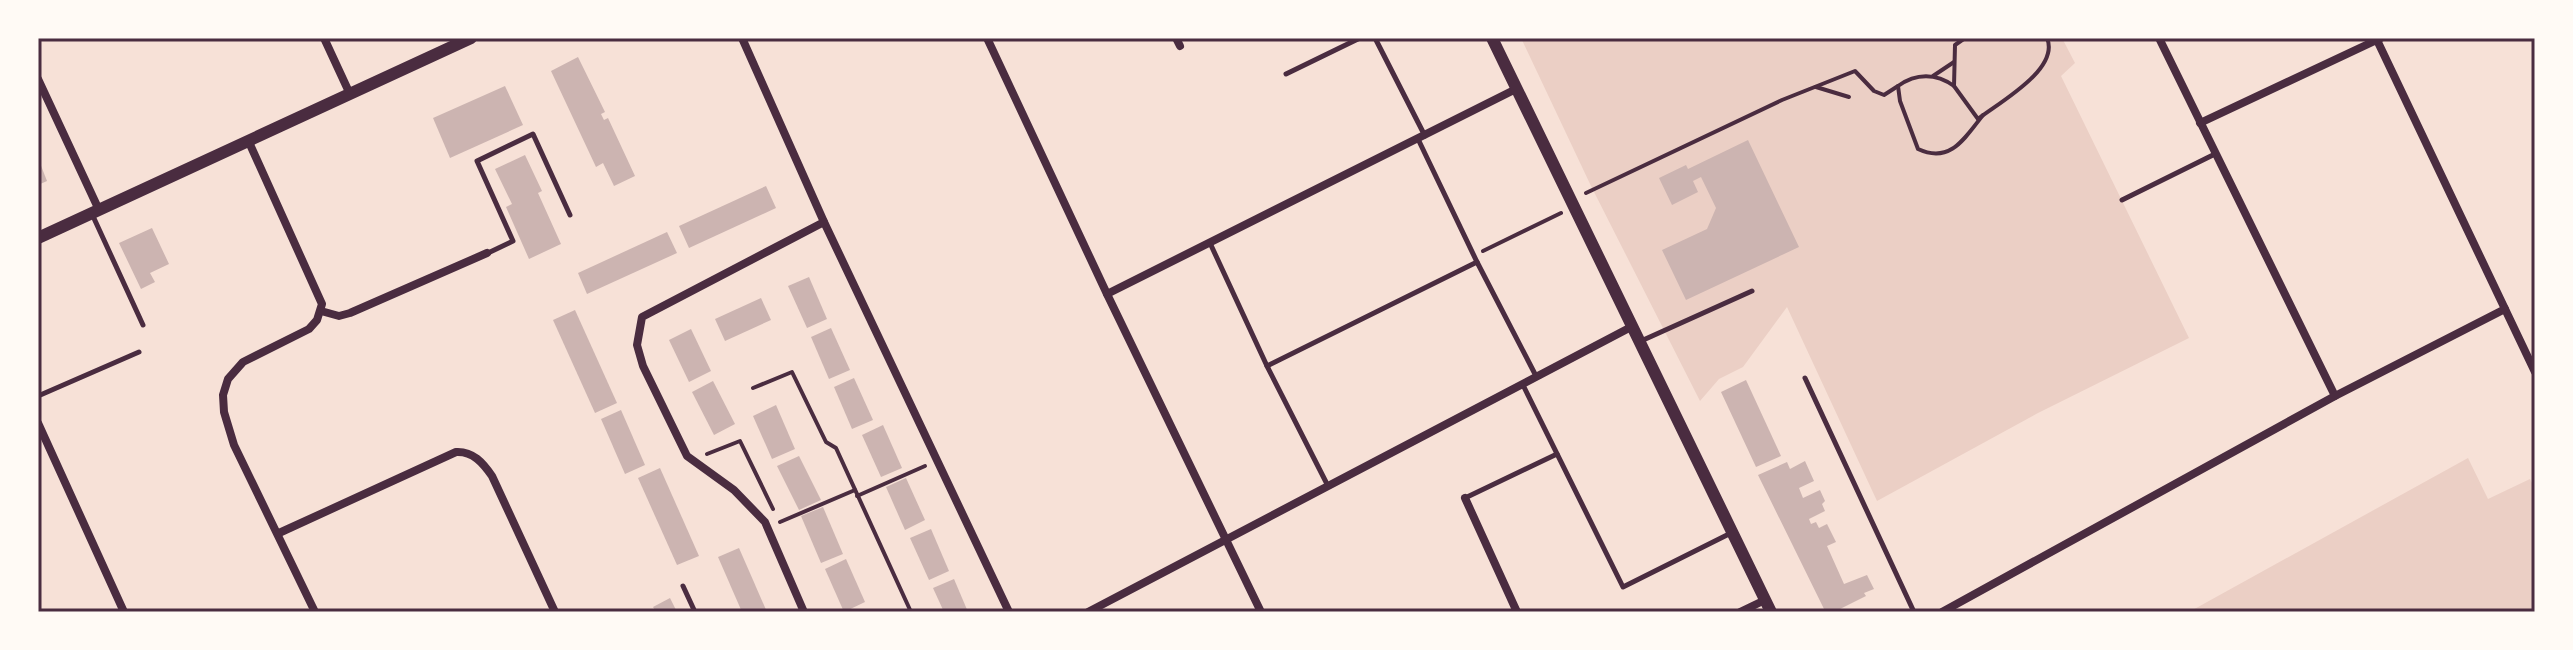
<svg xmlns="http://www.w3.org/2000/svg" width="2573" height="650" font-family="'Titillium Web',sans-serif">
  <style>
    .green { fill: #ebcfc5 }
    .building { fill: #ccb4b1 }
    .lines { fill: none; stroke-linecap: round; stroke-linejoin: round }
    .path { stroke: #4a2c40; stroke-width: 4 }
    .service { stroke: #4a2c40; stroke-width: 5 }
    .minor { stroke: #4a2c40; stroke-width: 8 }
    .tertiary { stroke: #4a2c40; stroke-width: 12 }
    .neatline { fill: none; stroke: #4a2c40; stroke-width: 3 }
  </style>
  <rect width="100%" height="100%" fill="#f7e1d7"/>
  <g class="green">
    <polygon points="1521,38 2062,38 2075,63 2061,76 2189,338 2038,413 1877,501 1787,307 1743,367 1719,379 1700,401 1591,186"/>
    <polygon points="2468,458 2488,499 2530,479 2535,489 2535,612 2189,612"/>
  </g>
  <g class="building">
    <polygon points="578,57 605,112 601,114 604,120 608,118 635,176 614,186 603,163 596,167 551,71"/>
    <polygon points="505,86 523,125 450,158 433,118"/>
    <polygon points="1748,140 1799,247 1686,300 1662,250 1707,229 1716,208 1701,177 1693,181 1698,192 1672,205 1659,178 1686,165 1688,169"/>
    <polygon points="525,155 542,191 538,193 561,244 529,259 506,207 512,204 495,169"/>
    <polygon points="38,158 47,181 38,185"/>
    <polygon points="766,186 776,208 689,248 679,226"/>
    <polygon points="152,228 169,264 150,273 155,282 141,289 119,243"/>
    <polygon points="667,232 677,253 587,294 578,273"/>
    <polygon points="809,277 827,319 807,328 788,286"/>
    <polygon points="761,298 771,320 725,341 715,319"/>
    <polygon points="575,310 617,403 595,413 553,320"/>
    <polygon points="831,328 850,370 829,379 811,337"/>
    <polygon points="691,329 711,371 689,382 669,340"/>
    <polygon points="854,378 873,420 852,429 834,387"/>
    <polygon points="1746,380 1781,456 1756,467 1721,392"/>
    <polygon points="713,381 735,424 714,435 692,392"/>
    <polygon points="776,405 795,449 772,459 753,416"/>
    <polygon points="621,410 645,465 625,474 601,419"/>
    <polygon points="883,425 902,468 881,477 862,435"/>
    <polygon points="799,456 821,500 799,510 777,466"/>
    <polygon points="1805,461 1814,481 1799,488 1803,498 1820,490 1825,501 1822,504 1825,511 1809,519 1811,524 1816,522 1819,528 1827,524 1836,542 1827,546 1844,584 1867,575 1874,589 1864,593 1866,596 1834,612 1825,611 1758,475 1787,462 1790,469"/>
    <polygon points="660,468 699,556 677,565 638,478"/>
    <polygon points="906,478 925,520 905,530 886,487"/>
    <polygon points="823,507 843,554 821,563 801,516"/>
    <polygon points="931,529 949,571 929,580 910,538"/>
    <polygon points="739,548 767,612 742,612 718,557"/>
    <polygon points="846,559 865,602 844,612 825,569"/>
    <polygon points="954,579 968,612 944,612 933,588"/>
    <polygon points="670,598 677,612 656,612 653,607"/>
  </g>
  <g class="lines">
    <g class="path">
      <path d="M1965,38L1955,45L1954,86L1978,119C2000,102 2060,69 2047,38"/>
      <polyline points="1933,76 1954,62"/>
      <path d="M1954,86C1936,73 1916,73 1898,86L1900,101L1918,149C1950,164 1964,139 1983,115"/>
      <polyline points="1816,87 1849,97"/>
      <polyline points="1586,193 1782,100 1855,71 1874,91 1884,95 1898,86"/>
      <polyline points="1483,251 1561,213"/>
      <polyline points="753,388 792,372 826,442 836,448 911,612"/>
      <polyline points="707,454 740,441 773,509"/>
      <polyline points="857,496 925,466"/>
      <polyline points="780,522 855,490"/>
    </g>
    <g class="service">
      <polyline points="1375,38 1425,136"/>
      <polyline points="1286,74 1360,38"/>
      <polyline points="1418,139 1477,262"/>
      <polyline points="2122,200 2215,154"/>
      <polyline points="92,214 143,325"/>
      <polyline points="1210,243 1267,366 1328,486"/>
      <polyline points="488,253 513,241 477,161 533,134 570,215"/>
      <polyline points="1641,341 1752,291"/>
      <polyline points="1267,366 1477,262 1536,376"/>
      <polyline points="1805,378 1914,612"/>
      <polyline points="1523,385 1623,587 1731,533"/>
      <polyline points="38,396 139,352"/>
      <polyline points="1465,498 1557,454"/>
      <polyline points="683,586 695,612"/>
    </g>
    <g class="minor">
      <polyline points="324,38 349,92"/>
      <polyline points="742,38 824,222 1009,612"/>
      <polyline points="987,38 1107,294 1261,612"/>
      <polyline points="1176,38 1180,46"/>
      <polyline points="2159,38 2335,396"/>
      <polyline points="2376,38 2535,372"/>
      <polyline points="38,79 99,210"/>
      <polyline points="2200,123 2381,38"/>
      <polyline points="248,140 322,304 317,320 309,329 243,362 228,379 223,395 224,412 234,445 315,612"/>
      <polyline points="1107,294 1516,89"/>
      <polyline points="321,311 339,316 350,313 487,253"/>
      <polyline points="38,423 124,612"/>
      <polyline points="1465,498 1517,612"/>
      <path d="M279,533L456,452C473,451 483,463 492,476L555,612"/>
      <polyline points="804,612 765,522 734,490 687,456 643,366 637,345 642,317 824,222"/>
      <polyline points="1088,612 1633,326"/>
      <polyline points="1740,612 1765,600"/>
      <polyline points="1942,612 2335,396 2505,309"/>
    </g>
    <g class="tertiary">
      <polyline points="1492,38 1771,612"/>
      <polyline points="38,238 471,38"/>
    </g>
  </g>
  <rect width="2573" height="650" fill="none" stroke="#fffaf5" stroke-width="80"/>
  <rect x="40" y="40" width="2493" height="570" class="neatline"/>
</svg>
